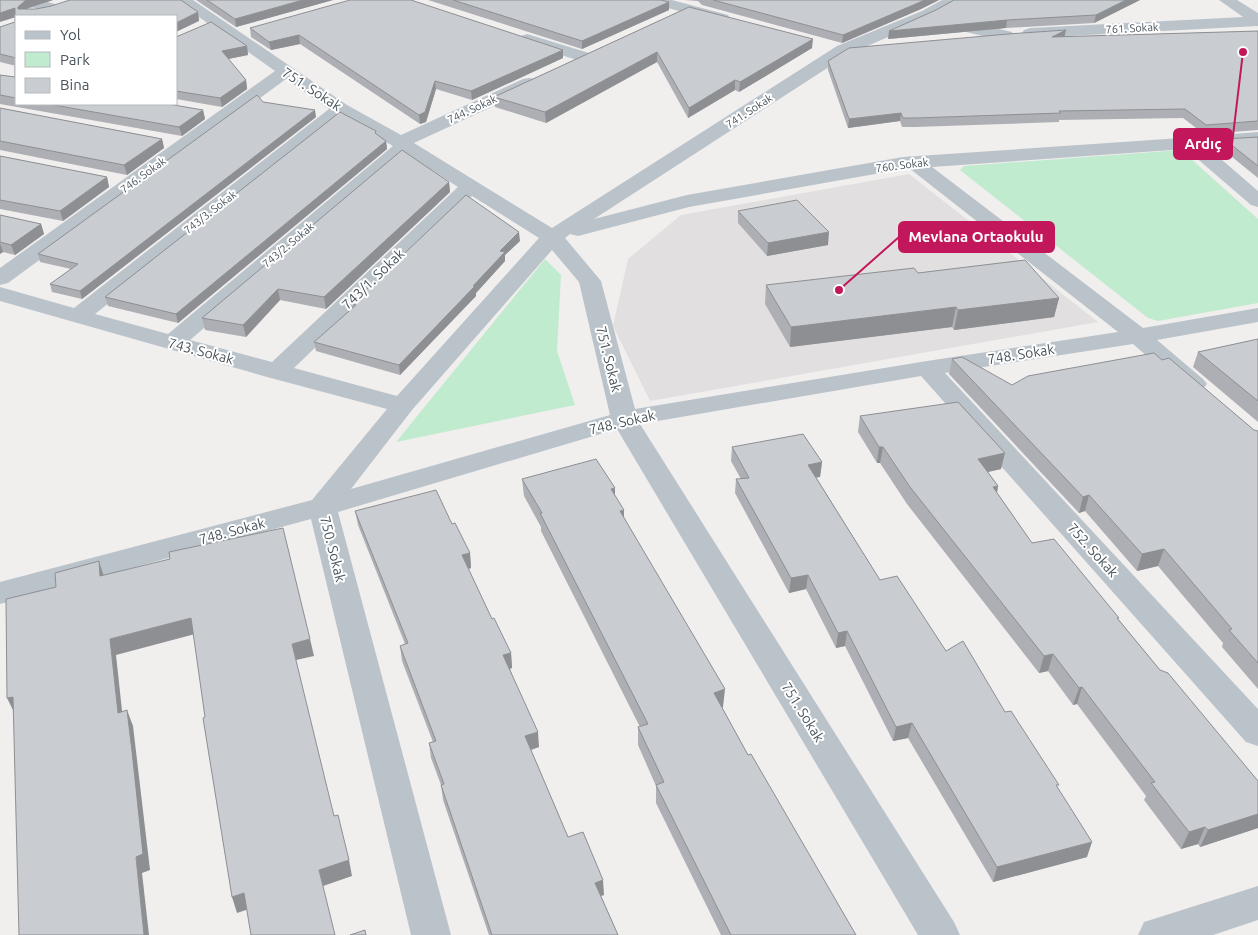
<svg xmlns="http://www.w3.org/2000/svg" width="1258" height="935" font-family="Ubuntu,sans-serif">
  <style>
    .education { fill: #e2dfe0 }
    .green { fill: #c0ebce }
    .lines { fill: none; stroke-linecap: round; stroke-linejoin: round }
    .minor { fill: #bbc3ca; fill-rule: evenodd }
    .wall { fill: #adafb4 }
    .shaded-wall { fill: #8d8f92 }
    .building { fill: #c9ccd1; stroke: #8d8f92 }
    .labels { text-anchor: middle; dominant-baseline: central; stroke-width: 4; stroke-linejoin: round; paint-order: stroke }
    .far-street-label { font-size: 11px; fill: #48535a; stroke: #fff }
    .street-label { font-size: 14px; fill: #48535a; stroke: #fff }
    .leader { fill: none; stroke: #c2185b; stroke-width: 2 }
    .callout-dot { fill: #c2185b; stroke: #fff; stroke-width: 2 }
    .callout { fill: #c2185b; stroke: #c2185b; stroke-width: 2 }
    .callout-label { font-size: 15px; text-anchor: middle; font-weight: bold; fill: #fff }
  </style>
  <rect width="100%" height="100%" fill="#f1eeee"/>
  <polygon class="education" points="909,174 1098,322 650,401 613,326 628,259 681,215"/>
  <g class="green">
    <polygon points="1181,150 1258,219 1258,303 1158,321 1148,318 960,170 964,166"/>
    <polygon points="545,259 561,275 557,351 575,405 396,442"/>
  </g>
  <g class="lines">
    <g class="minor">
      <polygon points="12,0 40,0 55,4 58,7 55,10 50,12 15,3"/>
      <path d="M175,0H193L347,105L401,135L523,79L529,78L535,79L538,83L535,87L414,143L552,228L837,46L922,11L942,0H961L958,3L934,17L849,54L594,219L687,195L903,157L1181,138L1188,135L1194,137L1258,132V144L1207,147L1258,191V207L1251,205L1186,149L932,167L1143,328L1258,308V322L1157,340L1203,379L1207,384L1203,389L1194,392L1185,389L1133,344L945,373L1258,709V746L1246,742L921,376L640,424L954,922L960,935H918L617,429L338,512L451,935H411L311,519L0,604V582L312,500L387,409L267,377L0,301V287L74,308L329,109L286,79L8,283L0,285V268L275,71ZM342,117L393,146L168,334L95,314ZM407,154L458,187L272,362L190,340ZM909,168L1118,332L927,361L635,409L601,281L565,238L570,234L578,236L689,207ZM472,196L539,238L397,396L294,368ZM552,250L579,282L610,415L351,489L412,410Z"/>
      <polygon points="647,0 672,0 728,15 730,18 728,21 722,23 650,3"/>
      <polygon points="1219,0 1237,0 1258,13 1258,26 1030,38 1024,36 1022,33 1024,30 1030,28 1243,17"/>
      <path d="M950,14L973,23L1012,32L1014,35L1012,38L1006,40C990,37 951,32 942,19L944,16Z"/>
      <polygon points="527,34 589,53 591,57 589,61 583,62 521,42 519,39 521,36"/>
      <polygon points="1258,886 1258,920 1213,935 1138,935 1144,922"/>
    </g>
  </g>
  <g class="wall">
    <polygon points="0,0 53,0 27,9 198,12 199,21 16,16 16,66 0,62 0,27 15,22 15,17"/>
    <polygon points="196,0 333,0 236,27"/>
    <polygon points="428,0 661,0 669,2 669,10 582,49"/>
    <polygon points="684,0 939,0 921,9 842,43 702,5 698,1"/>
    <polygon points="1140,0 1094,23 1006,28 888,39 936,10"/>
    <polygon points="689,7 812,48 739,92 735,90 688,118 657,62 546,123 495,107 494,97"/>
    <polygon points="250,28 563,58 472,100 436,89 426,122 420,124 300,44 271,50 251,37"/>
    <polygon points="1258,31 1258,130 1204,134 1183,118 1059,120 1059,122 915,127 902,127 900,121 848,128 828,70 828,61 1064,37"/>
    <polygon points="176,37 247,46 248,55 228,59 246,80 247,89 222,107 176,99"/>
    <polygon points="16,66 16,104 168,104 203,110 205,119 182,136 0,104 0,75 15,77"/>
    <polygon points="263,102 316,117 82,299 52,292 50,284 71,269 40,262 38,254"/>
    <polygon points="0,108 162,139 164,148 127,175 0,150"/>
    <polygon points="376,134 386,141 387,149 178,323 108,306 105,297"/>
    <polygon points="1258,137 1258,178 1221,148 1224,139"/>
    <polygon points="0,156 107,177 109,187 63,221 0,209"/>
    <polygon points="449,182 450,192 326,309 280,300 246,337 205,330 202,318"/>
    <polygon points="738,211 828,245 767,256 738,223"/>
    <polygon points="0,215 41,224 44,234 15,255 3,252 0,254"/>
    <polygon points="520,241 505,255 505,261 476,293 476,296 400,375 316,351 314,342 352,309 351,304"/>
    <polygon points="918,273 1059,298 1054,317 954,330 952,327 790,347 765,304 766,285"/>
    <polygon points="1258,339 1258,422 1193,367 1198,352"/>
    <polygon points="952,359 1012,385 1162,360 1254,430 1258,431 1258,689 1222,647 1223,643 1158,566 1137,571 1085,511 1079,513 949,374"/>
    <polygon points="860,416 1001,469 988,472 998,486 997,493 1032,543 1119,620 1160,670 1258,781 1258,828 1200,847 1198,844 1181,849 1144,800 1146,796 1077,704 1073,705 1048,671 1039,673 907,504 880,463 877,463 858,432"/>
    <polygon points="732,447 822,462 820,477 816,477 880,580 946,651 1005,712 1058,788 1087,857 993,882 908,738 893,741 845,646 836,648 806,589 789,593 735,493 736,479 741,479 731,461"/>
    <polygon points="522,479 615,495 624,517 723,707 722,708 748,755 856,935 721,935 656,803 656,786 638,745 638,727 640,727 541,531 541,527 524,496"/>
    <polygon points="355,511 452,524 470,553 471,568 468,569 492,619 511,653 512,668 510,669 539,747 531,750 568,837 604,895 601,896 618,935 489,935 443,800 441,785 431,758 429,743 433,742 402,661 400,646 405,644 358,525"/>
  </g>
  <g class="shaded-wall">
    <polygon points="26,0 53,0 28,8 21,15 18,9 18,7"/>
    <polygon points="303,0 333,0 236,27 235,19"/>
    <polygon points="925,0 939,0 921,9 842,43 843,35"/>
    <polygon points="1126,0 1140,0 1094,23 1096,15"/>
    <polygon points="669,2 669,10 582,49 582,41"/>
    <polygon points="15,8 16,17 0,22 0,13"/>
    <polygon points="198,12 199,21 176,32 176,23"/>
    <polygon points="1007,20 1006,28 888,39 889,31"/>
    <polygon points="1066,30 1064,39 1052,37"/>
    <polygon points="299,35 300,44 271,50 269,42"/>
    <polygon points="813,39 812,48 739,92 740,82"/>
    <polygon points="247,46 248,55 223,60 222,51"/>
    <polygon points="563,50 563,58 472,100 471,91"/>
    <polygon points="657,52 657,62 546,123 545,112"/>
    <polygon points="246,80 247,89 222,107 220,98"/>
    <polygon points="735,80 735,90 688,118 689,108"/>
    <polygon points="435,81 436,89 426,122 420,124 419,115"/>
    <polygon points="203,110 205,119 182,136 179,127"/>
    <polygon points="315,110 316,117 82,299 80,291"/>
    <polygon points="901,113 900,121 848,128 849,119"/>
    <polygon points="162,139 164,148 127,175 124,165"/>
    <polygon points="386,141 387,149 178,323 176,314"/>
    <polygon points="107,177 109,187 63,221 60,211"/>
    <polygon points="449,182 450,192 326,309 324,297"/>
    <polygon points="41,224 44,234 15,255 11,245"/>
    <polygon points="519,232 520,241 505,255 505,261 476,293 476,296 400,375 399,365 473,286 500,251"/>
    <polygon points="829,232 828,245 767,256 768,243"/>
    <polygon points="0,243 3,252 0,254"/>
    <polygon points="278,289 280,300 246,337 243,325"/>
    <polygon points="1059,298 1054,317 954,330 958,310"/>
    <polygon points="956,307 952,327 790,347 791,327"/>
    <polygon points="879,447 883,447 880,463 877,463"/>
    <polygon points="1005,453 1001,469 974,475 978,459"/>
    <polygon points="822,462 820,477 807,479 808,465"/>
    <polygon points="998,486 995,503 993,487"/>
    <polygon points="615,488 615,505 611,489"/>
    <polygon points="1089,495 1085,511 1079,513 1083,497"/>
    <polygon points="624,510 624,527 620,511"/>
    <polygon points="1164,549 1158,566 1137,571 1142,554"/>
    <polygon points="470,553 471,568 464,570 462,555"/>
    <polygon points="99,561 104,577 100,576"/>
    <polygon points="808,575 806,589 789,593 791,578"/>
    <polygon points="191,618 195,634 116,655 124,729 118,713 110,639"/>
    <polygon points="847,631 845,646 836,648 838,633"/>
    <polygon points="310,639 314,656 296,660 292,644"/>
    <polygon points="511,653 512,668 505,670 503,655"/>
    <polygon points="1053,654 1048,671 1039,673 1044,656"/>
    <polygon points="1082,687 1077,704 1073,705 1079,688"/>
    <polygon points="725,689 723,707 713,711 714,693"/>
    <polygon points="13,697 15,714 7,698"/>
    <polygon points="127,710 133,726 150,870 142,873 149,935 144,935 136,857"/>
    <polygon points="912,723 908,738 893,741 896,727"/>
    <polygon points="538,732 539,747 527,751 525,736"/>
    <polygon points="1258,814 1258,828 1200,847 1208,830"/>
    <polygon points="1205,827 1198,844 1181,849 1189,832"/>
    <polygon points="1092,842 1087,857 993,882 997,867"/>
    <polygon points="349,860 352,876 323,886 319,870"/>
    <polygon points="603,880 604,895 596,897 595,883"/>
    <polygon points="244,893 249,909 237,913 232,897"/>
  </g>
  <g class="building">
    <polygon points="0,0 26,0 18,7 18,9 36,9 51,6 70,0 181,0 198,12 176,23 176,16 16,16 16,58 0,54 0,27 15,22 15,8 0,13"/>
    <polygon points="207,0 303,0 235,19"/>
    <polygon points="350,0 411,0 563,50 471,91 435,81 425,112 419,115 299,35 269,42 250,28"/>
    <polygon points="453,0 661,0 669,2 582,41"/>
    <polygon points="713,0 925,0 843,35"/>
    <polygon points="954,0 1126,0 1096,15 1007,20 889,31 936,10"/>
    <polygon points="689,7 813,39 740,82 735,80 689,108 657,52 545,112 494,97"/>
    <polygon points="211,22 247,46 222,51 246,80 220,98 176,91 176,37"/>
    <polygon points="1066,30 1052,37 1258,31 1258,121 1206,125 1185,109 1059,111 1061,113 916,118 903,118 901,113 849,119 828,61 849,48 1008,34"/>
    <polygon points="15,66 16,66 16,98 0,95 0,75 15,77"/>
    <polygon points="257,95 263,102 315,110 80,291 50,284 78,264 38,254"/>
    <polygon points="48,104 168,104 203,110 179,127"/>
    <polygon points="0,108 162,139 124,165 0,141"/>
    <polygon points="340,112 376,131 375,133 386,141 176,314 105,297"/>
    <polygon points="1258,137 1258,166 1224,139"/>
    <polygon points="402,150 449,182 324,297 278,289 243,325 202,318"/>
    <polygon points="0,156 107,177 60,211 0,200"/>
    <polygon points="466,195 519,232 500,251 505,252 473,286 475,286 399,365 314,342 356,305 351,304"/>
    <polygon points="797,200 829,232 768,243 738,211"/>
    <polygon points="0,215 41,224 11,245 0,242"/>
    <polygon points="1025,260 1059,298 958,310 956,307 791,327 766,285 914,268 918,273"/>
    <polygon points="1258,339 1258,401 1198,352"/>
    <polygon points="1154,353 1162,360 1169,358 1254,430 1258,431 1258,663 1229,630 1232,629 1164,549 1142,554 1089,495 1083,497 952,359 962,357 1012,385 1028,376"/>
    <polygon points="958,402 1005,453 978,459 998,486 993,487 1032,543 1054,539 1119,618 1117,618 1160,670 1168,673 1258,781 1258,814 1208,830 1205,827 1189,832 1151,783 1155,782 1082,687 1079,688 1053,654 1044,656 910,487 883,447 879,447 860,416"/>
    <polygon points="803,434 822,462 808,465 880,580 897,576 946,651 963,641 1005,712 1011,711 1059,785 1056,785 1092,842 997,867 912,723 896,727 847,631 838,633 808,575 791,578 736,479 749,478 732,447"/>
    <polygon points="596,459 615,488 611,489 624,510 620,511 725,689 714,693 748,755 751,754 856,935 731,935 656,785 664,782 638,727 648,724 540,513 542,513 522,479"/>
    <polygon points="436,490 452,524 455,523 470,553 462,555 492,619 494,618 511,653 503,655 538,732 525,736 568,837 583,832 603,880 595,883 618,935 492,935 441,785 444,784 429,743 436,741 400,646 408,643 355,511"/>
    <polygon points="283,528 310,639 292,644 334,816 338,815 349,860 319,870 335,935 251,935 244,893 232,897 203,718 205,717 191,618 110,639 118,713 127,710 132,751 143,854 136,857 144,935 19,935 13,697 7,698 6,599 56,587 55,573 99,561 100,576 170,559 169,552"/>
    <polygon points="365,930 366,935 350,935"/>
  </g>
  <g class="labels">
    <g class="far-street-label">
      <text transform="translate(1132 28) rotate(-3)">761. Sokak</text>
      <text transform="translate(472 109) rotate(-25)">744. Sokak</text>
      <text transform="translate(749 111) rotate(-33)">741. Sokak</text>
      <text transform="translate(902 165) rotate(-7)">760. Sokak</text>
      <text transform="translate(143 175) rotate(-36)">746. Sokak</text>
      <text transform="translate(210 212) rotate(-38)">743/3. Sokak</text>
      <text transform="translate(288 245) rotate(-40)">743/2. Sokak</text>
    </g>
    <g class="street-label">
      <text transform="translate(312 89) rotate(33)">751. Sokak</text>
      <text transform="translate(373 279) rotate(-44)">743/1. Sokak</text>
      <text transform="translate(201 351) rotate(15)">743. Sokak</text>
      <text transform="translate(1021 354) rotate(-9)">748. Sokak</text>
      <text transform="translate(609 359) rotate(76)">751. Sokak</text>
      <text transform="translate(622 422) rotate(-13)">748. Sokak</text>
      <text transform="translate(232 531) rotate(-15)">748. Sokak</text>
      <text transform="translate(333 549) rotate(76)">750. Sokak</text>
      <text transform="translate(1093 550) rotate(48)">752. Sokak</text>
      <text transform="translate(803 712) rotate(58)">751. Sokak</text>
    </g>
  </g>
  <path class="leader" d="M1243 52L1232 144M839 290L899 237"/>
  <g class="callout-dot">
    <circle cx="1243" cy="52" r="5"/>
    <circle cx="839" cy="290" r="5"/>
  </g>
  <g class="callout">
    <rect x="1174" y="129" width="58" height="30" rx="5"/>
    <rect x="899" y="222" width="155" height="30" rx="5"/>
  </g>
  <g class="callout-label">
    <text x="1203" y="149">Ardıç</text>
    <text x="976" y="242">Mevlana Ortaokulu</text>
  </g>
  <rect x="15" y="15" width="162" height="90" fill="#ffffff" stroke="#b6babd"/>
  <rect x="25" y="31" width="25" height="8" fill="#bbc3ca" stroke="#b6babd"/>
  <text x="60" y="40" font-size="15" fill="#48535a">Yol</text>
  <rect x="25" y="52" width="25" height="15" fill="#c0ebce" stroke="#b6babd"/>
  <text x="60" y="65" font-size="15" fill="#48535a">Park</text>
  <rect x="25" y="78" width="25" height="15" fill="#c9ccd1" stroke="#b6babd"/>
  <text x="60" y="90" font-size="15" fill="#48535a">Bina</text>
</svg>
